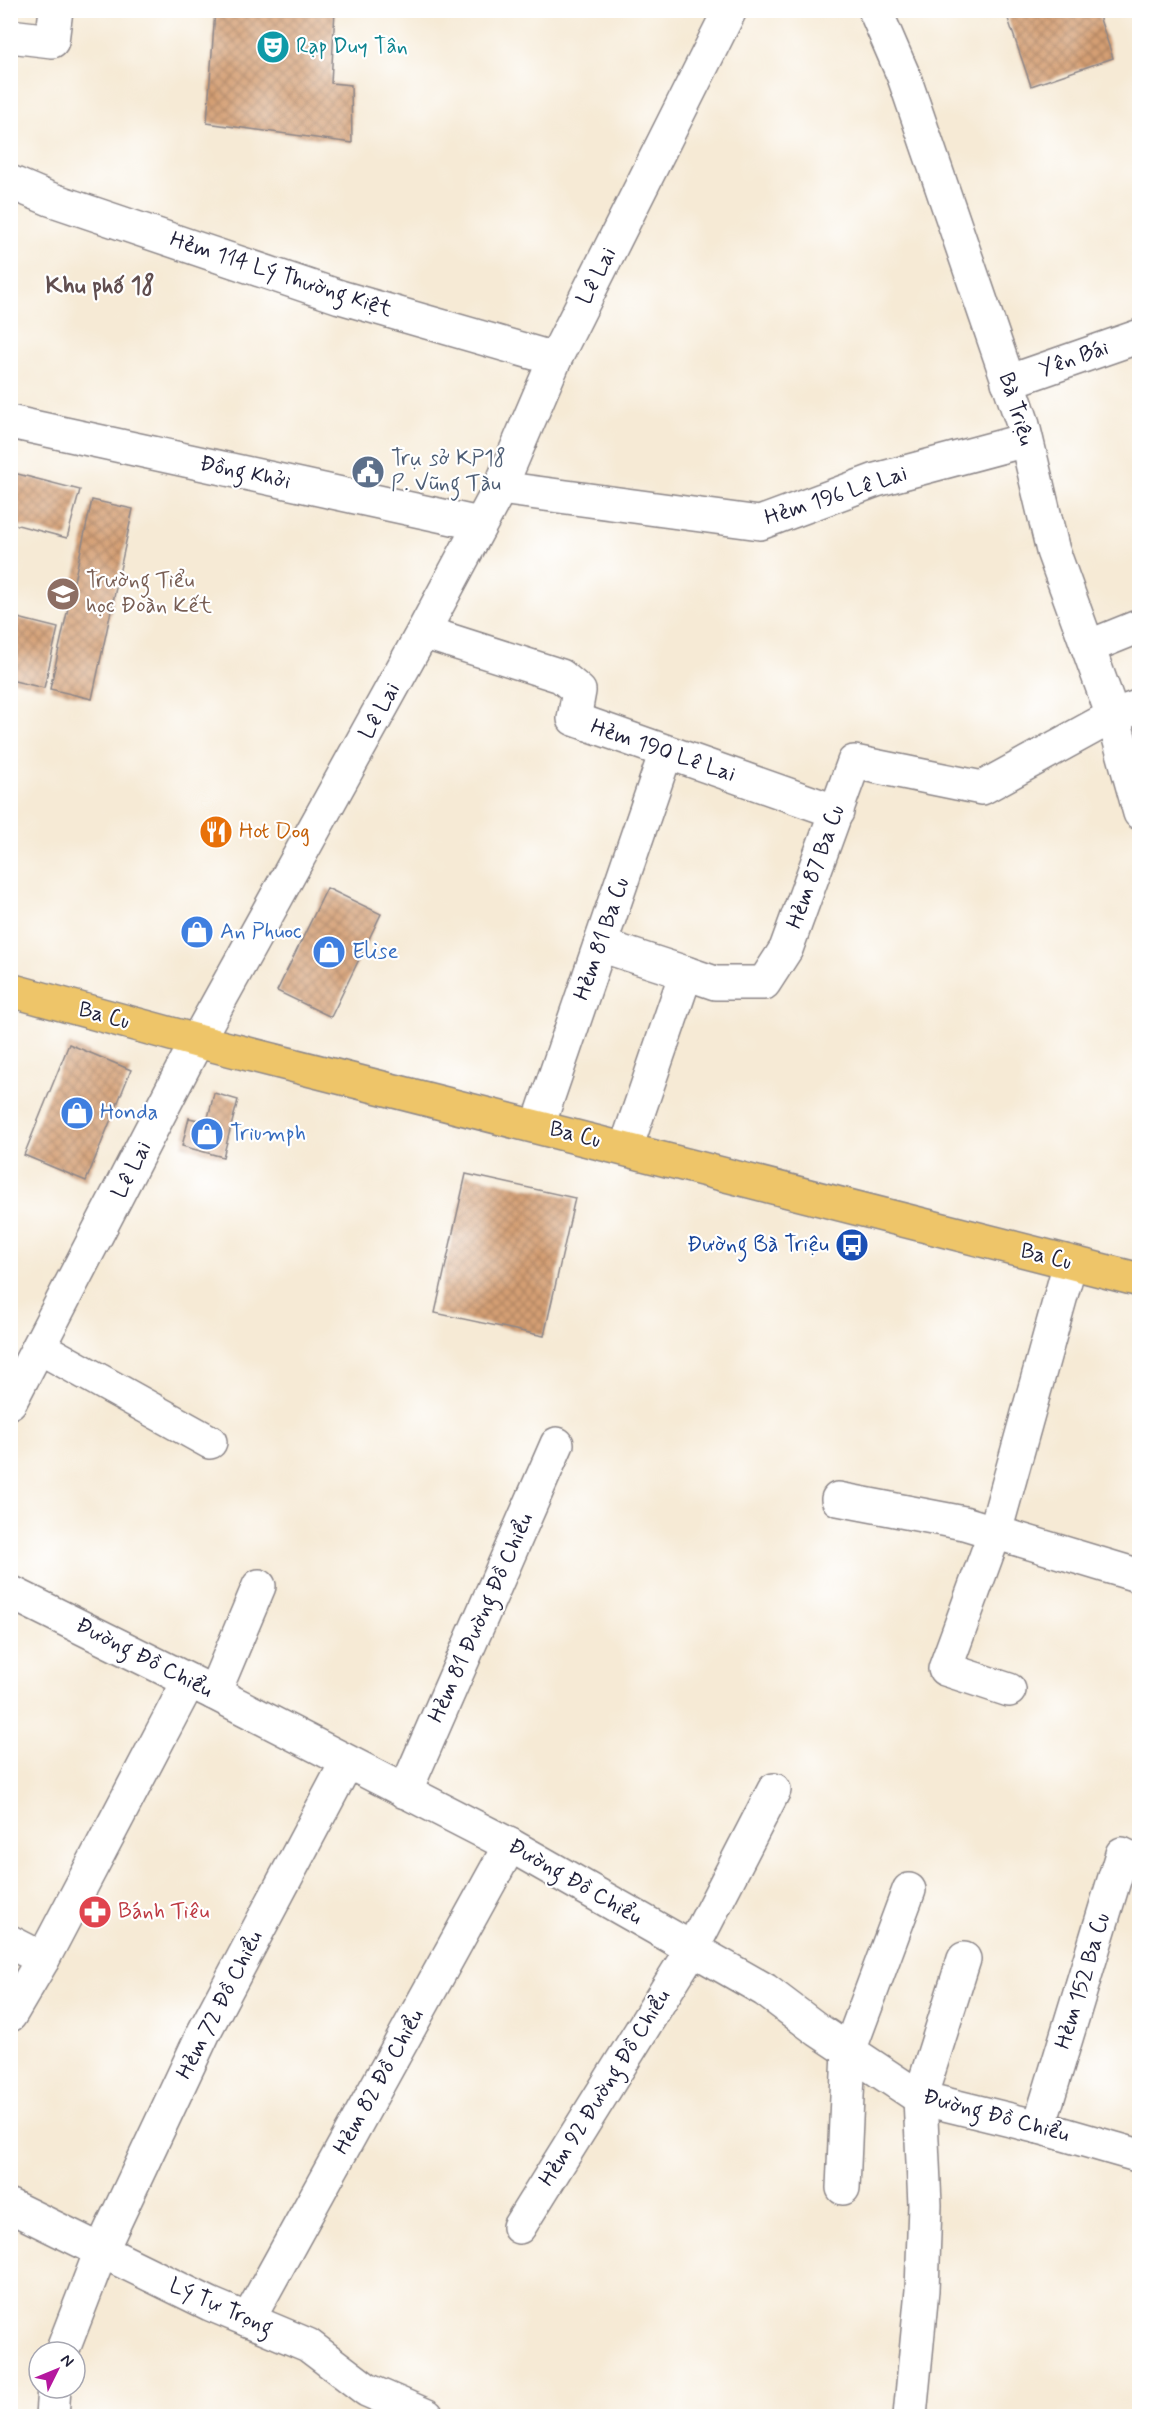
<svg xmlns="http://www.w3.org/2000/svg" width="1150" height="2427" font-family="Mynerve,sans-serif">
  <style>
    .building { fill: url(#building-cross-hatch) }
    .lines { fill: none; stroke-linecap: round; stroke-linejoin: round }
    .minor-casing { stroke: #8c8688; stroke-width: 36 }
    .major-casing { stroke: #8c8688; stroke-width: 36 }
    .minor { stroke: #fff; stroke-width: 33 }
    .major { stroke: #eec569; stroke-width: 33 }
    .labels { text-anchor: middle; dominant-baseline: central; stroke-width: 4.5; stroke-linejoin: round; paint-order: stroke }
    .culture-label { font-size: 22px; fill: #0d838f; stroke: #fff; text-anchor: start }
    .street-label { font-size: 22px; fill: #22223b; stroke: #fff }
    .service-label { font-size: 22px; fill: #4e5e75; stroke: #fff; text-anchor: start }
    .education-label { font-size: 22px; fill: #785e54; stroke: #fff; text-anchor: start }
    .food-label { font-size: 22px; fill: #c56008; stroke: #fff; text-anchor: start }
    .shop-label { font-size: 22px; fill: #366cbe; stroke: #fff; text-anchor: start }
    .transit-label { font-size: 22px; fill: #164399; stroke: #fff; text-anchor: end }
    .health-label { font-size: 22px; fill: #be3a42; stroke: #fff; text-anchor: start }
    .neighbourhood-label { font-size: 24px; font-weight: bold; fill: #604e4f; stroke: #fff }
  </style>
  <defs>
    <pattern id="building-cross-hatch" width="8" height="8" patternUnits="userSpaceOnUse" patternTransform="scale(1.5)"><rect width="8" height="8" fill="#d49f73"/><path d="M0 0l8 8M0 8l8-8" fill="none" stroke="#ac8160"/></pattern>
  </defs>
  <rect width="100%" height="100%" fill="#fff"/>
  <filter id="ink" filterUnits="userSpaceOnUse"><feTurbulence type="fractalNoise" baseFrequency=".0167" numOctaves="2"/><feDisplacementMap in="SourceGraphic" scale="12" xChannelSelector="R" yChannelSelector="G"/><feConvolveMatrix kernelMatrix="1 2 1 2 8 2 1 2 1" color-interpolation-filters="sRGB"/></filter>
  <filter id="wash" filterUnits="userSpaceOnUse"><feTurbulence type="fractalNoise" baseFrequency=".008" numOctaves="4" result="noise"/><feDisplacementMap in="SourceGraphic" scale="24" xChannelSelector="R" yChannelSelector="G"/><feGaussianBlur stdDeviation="1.35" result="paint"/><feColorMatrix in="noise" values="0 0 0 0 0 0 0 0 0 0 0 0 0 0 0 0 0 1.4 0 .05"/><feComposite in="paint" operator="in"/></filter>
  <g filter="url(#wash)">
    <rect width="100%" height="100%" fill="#f6ead5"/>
    <g id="blocks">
      <g class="building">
        <polygon points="215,10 335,10 331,83 351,85 352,143 207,123"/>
        <polygon points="1005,10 1097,10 1113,58 1031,86"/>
        <polygon points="10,472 80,490 67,538 10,523"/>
        <polygon points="92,500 133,509 92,699 50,689"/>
        <polygon points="10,616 58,628 44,688 10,680"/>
        <polygon points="327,888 381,914 331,1017 277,991"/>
        <polygon points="69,1044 131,1070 86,1181 24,1155"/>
        <polygon points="214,1093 238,1100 223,1157 182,1146 189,1118 207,1122"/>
        <polygon points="466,1174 575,1198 544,1336 435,1313"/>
      </g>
    </g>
  </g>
  <g filter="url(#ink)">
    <use href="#blocks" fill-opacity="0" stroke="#8c8688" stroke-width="1.5"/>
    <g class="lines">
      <defs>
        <g id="minor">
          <polyline points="875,10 904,77 1022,421 1053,551 1113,716 1140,813"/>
          <polyline points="10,36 52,41 56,10"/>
          <polyline points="10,182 50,199 340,297 555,359"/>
          <polyline points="1008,382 1140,336"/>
          <polyline points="10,422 480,524"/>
          <polyline points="500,488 760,523 876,480 1026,440"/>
          <polyline points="423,632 561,676 579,691 574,719 837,812"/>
          <polyline points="1088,647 1140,626"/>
          <polyline points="600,945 686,973"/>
          <polyline points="538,1126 666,752"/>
          <polyline points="626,1148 686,973 715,983 764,983 786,949 854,762 982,788 1113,716 1140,706"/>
          <polyline points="39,1347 210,1442"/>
          <polyline points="10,1402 197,1041 423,632 500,488 555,359 730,10"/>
          <polyline points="838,1499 964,1523 1140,1576"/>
          <polyline points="10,1592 214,1693 510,1845 765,1990 818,2030 920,2098 1039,2127 1140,2156"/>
          <polyline points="1009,1690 945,1669 995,1532 1070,1263"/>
          <polyline points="214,1693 259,1586"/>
          <polyline points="405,1792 557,1444"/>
          <polyline points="10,1942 43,1959"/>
          <polyline points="10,2015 43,1959 189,1681"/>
          <polyline points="1039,2127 1122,1854 1140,1863"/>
          <polyline points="843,2188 849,2051 909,1890"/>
          <polyline points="10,2206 210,2304 308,2345 367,2390 427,2416"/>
          <polyline points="519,2227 692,1949 774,1790"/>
          <polyline points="248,2320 510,1845"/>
          <polyline points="62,2352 101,2251 204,2032 347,1762"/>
          <polyline points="52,2416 54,2388"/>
          <polyline points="910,2416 922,2290 925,2205 920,2098 964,1959"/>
        </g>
        <polyline id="major" points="10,990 197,1041 1140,1280"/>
      </defs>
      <use href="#minor" class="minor-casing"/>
      <use href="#major" class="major-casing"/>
      <use href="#minor" class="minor"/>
      <use href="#major" class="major"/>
    </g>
  </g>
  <defs>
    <symbol id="theatre-disc" viewBox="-11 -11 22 22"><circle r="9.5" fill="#0f9aa8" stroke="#fff"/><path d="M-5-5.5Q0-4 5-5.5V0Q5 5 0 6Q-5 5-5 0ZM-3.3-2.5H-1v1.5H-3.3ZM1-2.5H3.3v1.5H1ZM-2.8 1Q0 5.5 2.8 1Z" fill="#fff"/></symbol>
    <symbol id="civic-disc" viewBox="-11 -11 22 22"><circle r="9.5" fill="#5c6f8a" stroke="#fff"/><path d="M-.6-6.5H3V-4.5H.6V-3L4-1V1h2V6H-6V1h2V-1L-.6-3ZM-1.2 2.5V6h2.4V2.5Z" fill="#fff"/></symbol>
    <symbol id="school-disc" viewBox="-11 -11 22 22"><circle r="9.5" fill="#8d6e63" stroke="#fff"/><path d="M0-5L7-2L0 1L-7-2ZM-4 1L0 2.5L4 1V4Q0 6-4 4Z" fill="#fff"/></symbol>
    <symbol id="restaurant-disc" viewBox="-11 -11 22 22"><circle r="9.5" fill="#e8710a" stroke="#fff"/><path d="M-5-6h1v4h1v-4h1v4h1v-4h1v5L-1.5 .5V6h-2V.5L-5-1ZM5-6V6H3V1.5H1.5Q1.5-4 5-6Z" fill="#fff"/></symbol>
    <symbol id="shop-disc" viewBox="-11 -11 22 22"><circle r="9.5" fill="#3f7fe0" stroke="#fff"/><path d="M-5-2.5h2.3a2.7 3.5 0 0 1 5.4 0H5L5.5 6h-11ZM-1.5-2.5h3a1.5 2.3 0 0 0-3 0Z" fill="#fff"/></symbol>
    <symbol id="bus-disc" viewBox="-11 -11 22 22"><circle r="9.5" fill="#1a4fb4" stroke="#fff"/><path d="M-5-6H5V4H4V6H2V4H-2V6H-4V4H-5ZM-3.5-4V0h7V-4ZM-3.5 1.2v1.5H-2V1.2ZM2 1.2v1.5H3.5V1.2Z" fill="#fff"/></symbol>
    <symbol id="pharmacy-disc" viewBox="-11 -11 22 22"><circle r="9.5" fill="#e0444e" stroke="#fff"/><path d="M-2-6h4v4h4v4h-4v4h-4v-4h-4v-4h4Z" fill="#fff"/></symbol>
  </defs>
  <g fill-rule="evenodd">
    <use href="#theatre-disc" x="254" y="28" width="38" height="38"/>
    <use href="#civic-disc" x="349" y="453" width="38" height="38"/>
    <use href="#school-disc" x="44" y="575" width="38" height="38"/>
    <use href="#restaurant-disc" x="197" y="813" width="38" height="38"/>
    <use href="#shop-disc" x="178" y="913" width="38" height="38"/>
    <use href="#shop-disc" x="310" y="933" width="38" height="38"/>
    <use href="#shop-disc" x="58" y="1094" width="38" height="38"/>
    <use href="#shop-disc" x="188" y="1115" width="38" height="38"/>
    <use href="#bus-disc" x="833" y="1226" width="38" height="38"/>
    <use href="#pharmacy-disc" x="76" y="1893" width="38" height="38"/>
  </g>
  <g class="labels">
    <g class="culture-label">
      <text x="296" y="47">Rạp Duy Tân</text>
    </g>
    <g class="street-label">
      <text transform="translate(281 275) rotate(18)">Hẻm 114 Lý Thường Kiệt</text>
      <text transform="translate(597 276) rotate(-63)">Lê Lai</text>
      <text transform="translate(1074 359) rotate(-19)">Yên Bái</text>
      <text transform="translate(1016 409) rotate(73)">Bà Triệu</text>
      <text transform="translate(245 473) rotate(12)">Đồng Khởi</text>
      <text transform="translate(836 496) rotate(-18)">Hẻm 196 Lê Lai</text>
      <text transform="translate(380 711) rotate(-61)">Lê Lai</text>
      <text transform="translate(663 751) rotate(19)">Hẻm 190 Lê Lai</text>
      <text transform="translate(816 867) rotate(-70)">Hẻm 87 Ba Cu</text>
      <text transform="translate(602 939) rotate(-71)">Hẻm 81 Ba Cu</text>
      <text transform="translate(104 1016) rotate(15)">Ba Cu</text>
      <text transform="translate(575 1135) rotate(14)">Ba Cu</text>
      <text transform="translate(132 1170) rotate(-63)">Lê Lai</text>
      <text transform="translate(1046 1257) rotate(14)">Ba Cu</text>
      <text transform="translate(481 1618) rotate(-66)">Hẻm 81 Đường Đồ Chiểu</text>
      <text transform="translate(144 1658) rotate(27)">Đường Đồ Chiểu</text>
      <text transform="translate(575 1882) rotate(30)">Đường Đồ Chiểu</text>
      <text transform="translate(1083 1981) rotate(-73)">Hẻm 152 Ba Cu</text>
      <text transform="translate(220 2005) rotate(-63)">Hẻm 72 Đồ Chiểu</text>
      <text transform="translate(379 2082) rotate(-61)">Hẻm 82 Đồ Chiểu</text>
      <text transform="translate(605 2088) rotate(-58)">Hẻm 92 Đường Đồ Chiểu</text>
      <text transform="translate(996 2116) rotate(15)">Đường Đồ Chiểu</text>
      <text transform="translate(221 2307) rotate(24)">Lý Tự Trọng</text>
    </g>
    <g class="service-label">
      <text x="391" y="459">Trụ sở KP18<tspan x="391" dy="25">P. Vũng Tàu</tspan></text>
    </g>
    <g class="education-label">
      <text x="86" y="581">Trường Tiểu<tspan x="86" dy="25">học Đoàn Kết</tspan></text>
    </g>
    <g class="food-label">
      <text x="239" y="832">Hot Dog</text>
    </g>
    <g class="shop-label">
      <text x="220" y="932">An Phuoc</text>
      <text x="352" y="952">Elise</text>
      <text x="100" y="1113">Honda</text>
      <text x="230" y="1134">Triumph</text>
    </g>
    <g class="transit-label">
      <text x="829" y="1245">Đường Bà Triệu</text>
    </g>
    <g class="health-label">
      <text x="118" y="1912">Bánh Tiêu</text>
    </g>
    <g class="neighbourhood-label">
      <text x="100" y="286">Khu phố 18</text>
    </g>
  </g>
  <rect width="1150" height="2427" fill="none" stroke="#fff" stroke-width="36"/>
  <g transform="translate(57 2370) rotate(47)"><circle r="28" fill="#ffffff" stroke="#a7a7b1" stroke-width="1.5"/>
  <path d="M0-4.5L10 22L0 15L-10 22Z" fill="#b5179e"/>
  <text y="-9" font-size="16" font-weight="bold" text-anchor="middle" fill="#22223b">N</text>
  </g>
</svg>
